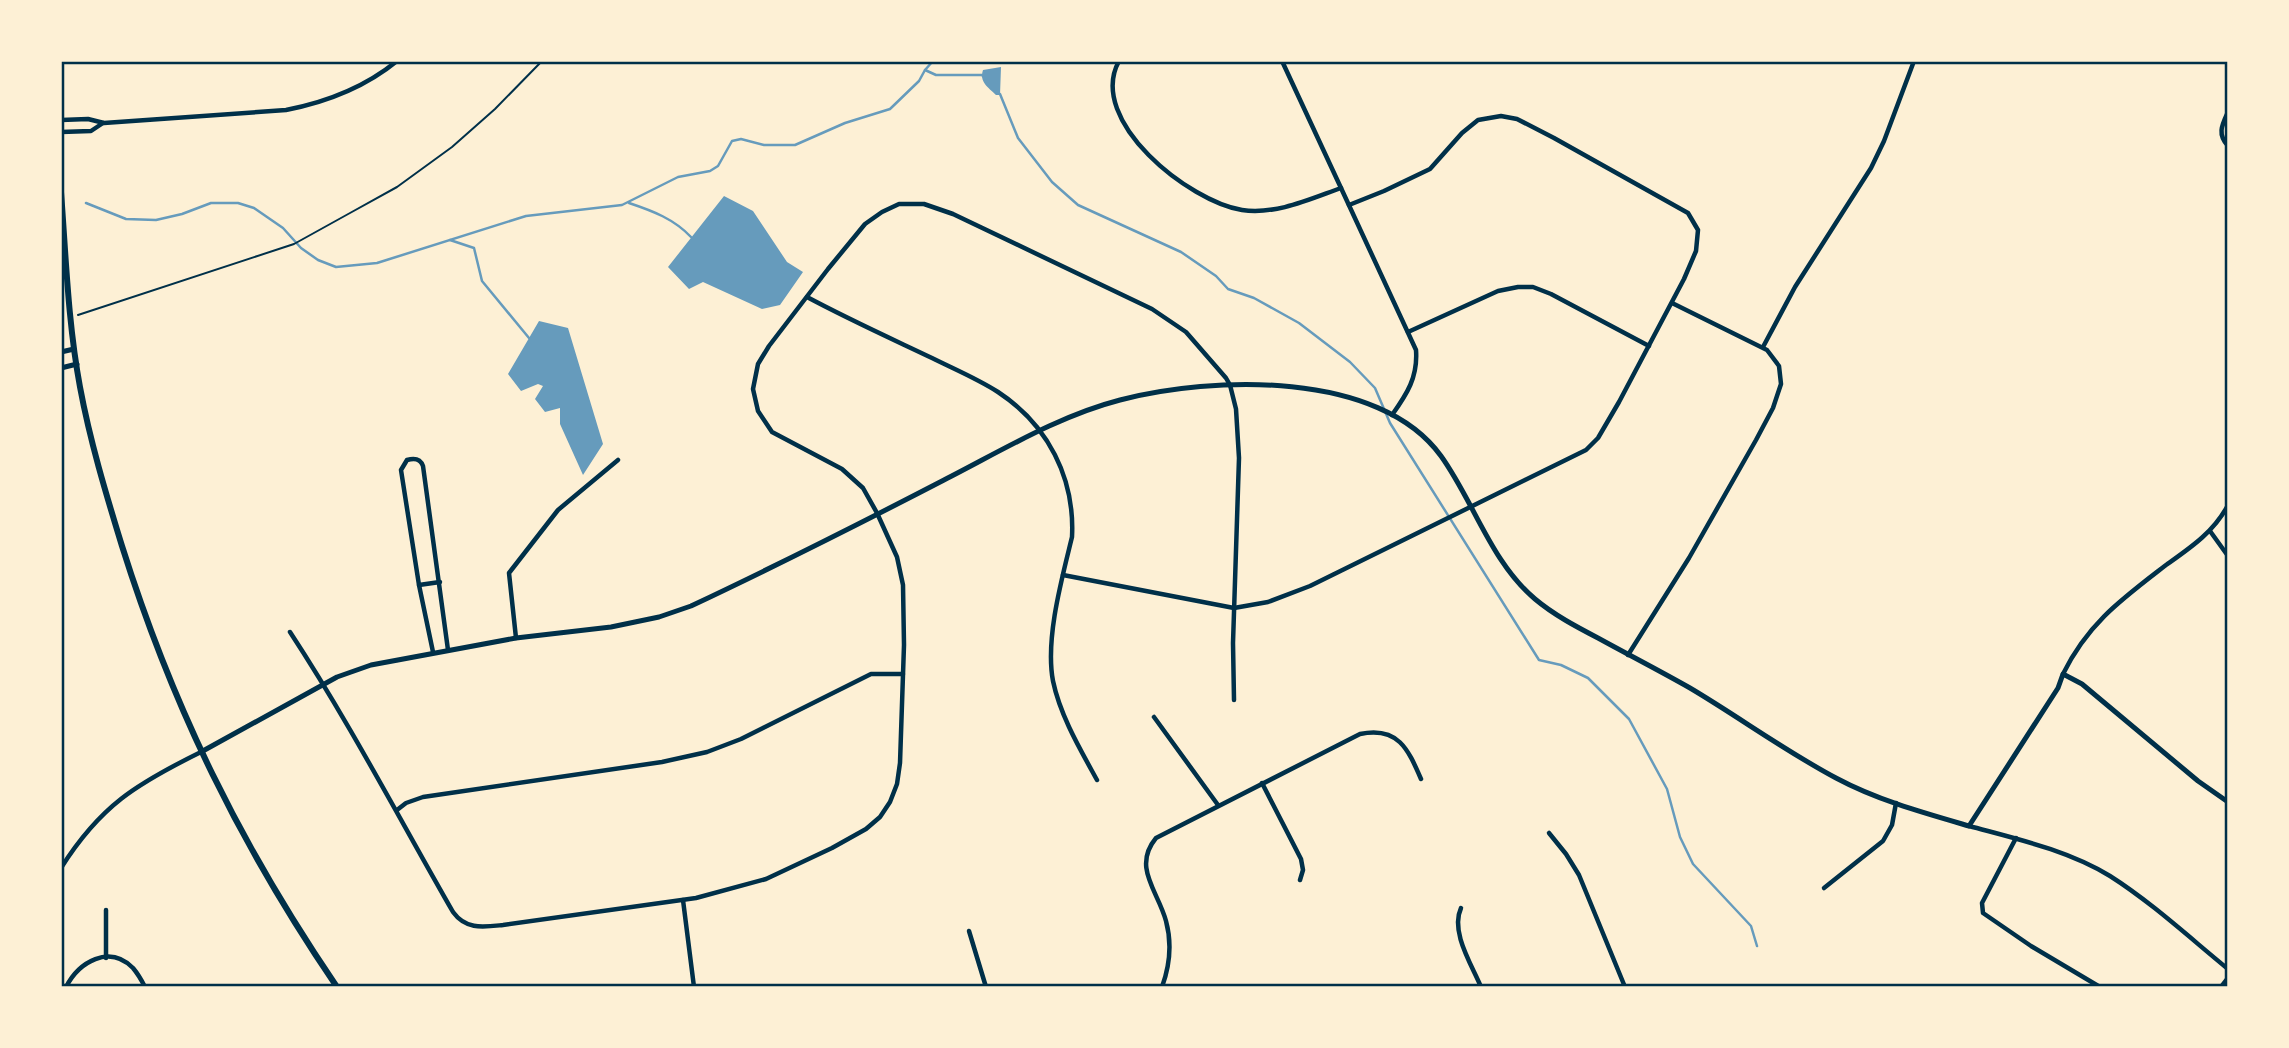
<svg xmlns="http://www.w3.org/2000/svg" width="2289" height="1048" font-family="'Exo 2',sans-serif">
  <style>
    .water { fill: #669bbc }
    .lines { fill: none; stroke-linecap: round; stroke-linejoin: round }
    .stream { stroke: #669bbc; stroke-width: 2.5 }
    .path { stroke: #003049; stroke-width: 2 }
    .minor { stroke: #003049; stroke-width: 4.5 }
    .tertiary { stroke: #003049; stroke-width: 5 }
    .secondary { stroke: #003049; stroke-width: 6 }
    .neatline { fill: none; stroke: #003049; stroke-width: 2.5 }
  </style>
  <rect width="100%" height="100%" fill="#fdf0d5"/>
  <g class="water">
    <path d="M1001,67L1000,95H996C988,87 979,82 983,70Z"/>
    <polygon points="724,196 753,211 787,262 803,272 780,305 762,309 703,282 689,289 668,267"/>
    <polygon points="539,321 568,328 603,444 583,475 560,424 560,408 545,412 535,399 543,386 538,384 521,391 508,374"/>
  </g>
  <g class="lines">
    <g class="stream">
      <polyline points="925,70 936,75 982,75 984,77"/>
      <polyline points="1000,94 1018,138 1052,182 1078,205 1181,252 1216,276 1228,289 1254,298 1299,323 1350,362 1375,388 1390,423 1539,660 1561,665 1588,678 1629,719 1667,789 1680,837 1693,864 1751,926 1757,946"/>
      <polyline points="86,203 126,219 156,220 182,214 211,203 238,203 254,208 283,228 301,248 318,260 336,267 377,263 526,216 622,205 678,177 710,171 718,166 732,141 741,139 764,145 795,145 845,123 890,109 919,81 925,70 933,61"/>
      <path d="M629,203C653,211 674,219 691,237"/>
      <polyline points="450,240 474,248 482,281 529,338"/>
    </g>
    <polyline class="path" points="78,315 294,244 350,213 397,187 452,147 495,109 542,61"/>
    <g class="minor">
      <path d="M1119,61C1086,121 1190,202 1242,210C1276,215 1310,199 1341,188L1282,61"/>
      <path d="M2228,112C2222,125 2217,134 2228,146"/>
      <path d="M61,120L88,119L104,123L286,110C327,102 364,88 397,61"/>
      <polyline points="61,132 91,131 103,123"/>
      <path d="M1341,188L1416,350C1418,377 1407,394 1392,415"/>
      <path d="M807,297C848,319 890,338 932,358C954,369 978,379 998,392C1048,425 1075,478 1072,537C1062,578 1045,639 1053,681C1060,715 1080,749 1097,780"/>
      <polyline points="1408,332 1498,291 1518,287 1533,287 1551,294 1649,346"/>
      <polyline points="1763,347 1795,287 1871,168 1884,141 1914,61"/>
      <polyline points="2210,531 2228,556"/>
      <polyline points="1063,575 1234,608 1268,602 1310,586 1586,450 1598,438 1619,402 1684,279 1696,251 1698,230 1688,213 1554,138 1517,119 1501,116 1478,120 1462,133 1430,169 1384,191 1349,205"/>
      <polyline points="419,585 440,582"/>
      <path d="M290,632C349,722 399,818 453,912C466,930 483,927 503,925L696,898L766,879L832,848L866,829L880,817L890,802L897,784L900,763L904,645L903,585L897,557L877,513L863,488L842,469L772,432L758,411L753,389L758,364L769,346L828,269L865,224L882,212L899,204H924L953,214L1152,309L1186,332L1226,378L1230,385L1236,409L1239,458L1233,643L1234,700"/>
      <polyline points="516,638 509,573 558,510 618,460"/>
      <path d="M433,652L419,585L401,470L407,460C414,458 420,458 423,466L448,650"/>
      <polyline points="1628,655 1689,558 1756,440 1773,408 1781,384 1779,366 1767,350 1672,303"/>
      <path d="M2063,674C2088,623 2122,599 2166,565C2190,548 2214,532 2228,505"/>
      <polyline points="1154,717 1218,805"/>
      <polyline points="1262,783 1301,859 1303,870 1300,880"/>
      <polyline points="397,810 406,803 423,797 662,762 707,752 741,739 871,674 903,674"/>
      <path d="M1969,826C2017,839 2067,850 2110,876C2151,902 2190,938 2228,969"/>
      <polyline points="1549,833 1566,854 1579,875 1625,987"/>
      <polyline points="2016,838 1982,903 1983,913 2031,946 2100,987"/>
      <path d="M61,868C100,806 136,784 201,752"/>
      <polyline points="1824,888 1883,841 1892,825 1896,803"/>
      <polyline points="683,900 694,987"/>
      <path d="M1461,908C1450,932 1472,965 1481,987"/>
      <polyline points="969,931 986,987"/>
      <polyline points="106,958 106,910"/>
      <path d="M66,987C79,962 109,944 133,968C138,974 142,981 145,987"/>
      <path d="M1162,987C1170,965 1172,943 1166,921C1158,891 1132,867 1156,838L1360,734C1398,726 1408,749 1421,779"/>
      <polyline points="2221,987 2228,978"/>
    </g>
    <g class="tertiary">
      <polyline points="61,352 74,349"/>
      <polyline points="61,368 77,364"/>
      <path d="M201,752L337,677L371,665L516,638L611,627L659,617L691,606C776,566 861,523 944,480C1001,451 1058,416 1120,400C1212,376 1379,370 1441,456C1474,502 1491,562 1535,599C1554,615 1577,627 1598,638C1629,655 1660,671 1690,688C1739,717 1785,751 1836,778C1877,800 1924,813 1969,826L2058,688L2063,674L2082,684L2198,781L2228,802"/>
    </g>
    <path class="secondary" d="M61,192C66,257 68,323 80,387C90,441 106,494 122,546C173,708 241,846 337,987"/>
  </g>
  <rect width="2289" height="1048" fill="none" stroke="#fdf0d5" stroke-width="126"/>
  <rect x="63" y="63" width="2163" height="922" class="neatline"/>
</svg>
